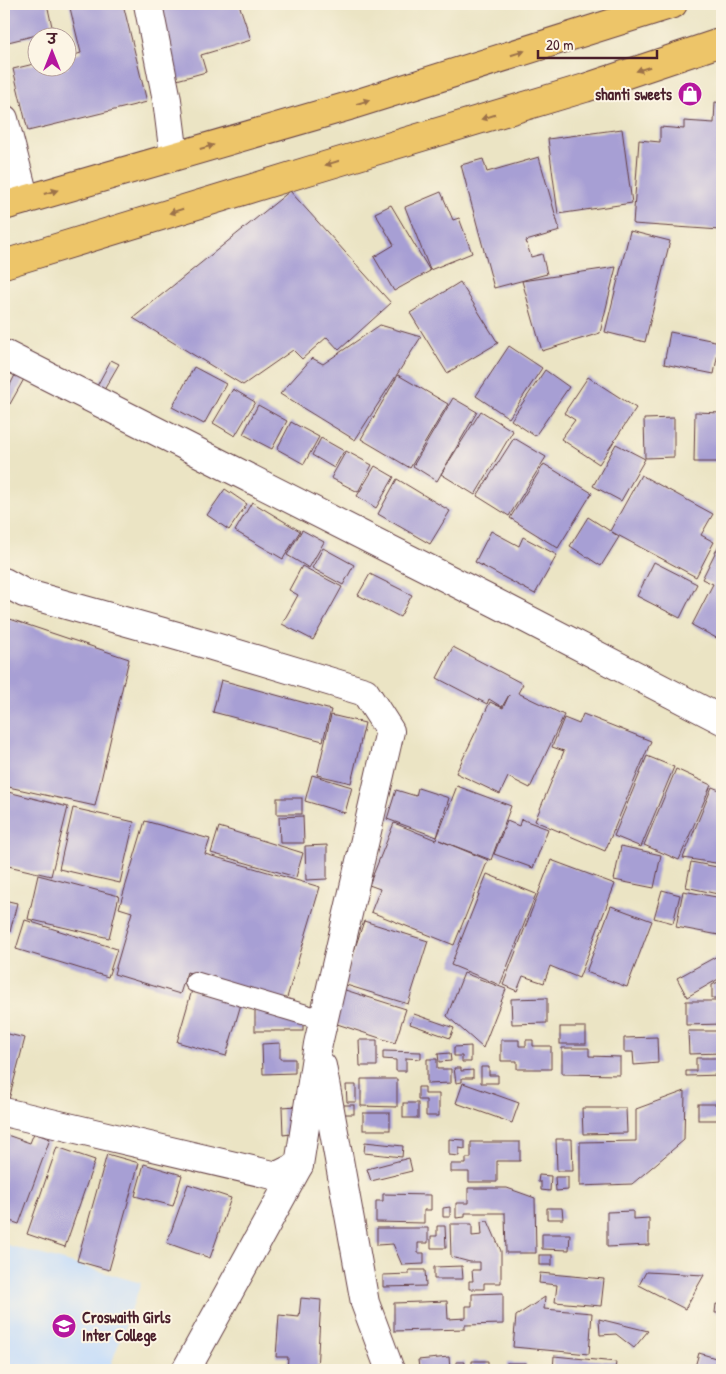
<svg xmlns="http://www.w3.org/2000/svg" width="726" height="1374" font-family="'Patrick Hand','Playpen Sans Deva',sans-serif">
  <style>
    .built { fill: #c6ddf9 }
    .building { fill: #a79fd4 }
    .lines { fill: none; stroke-linecap: round; stroke-linejoin: round }
    .service-casing { stroke: #623d42; stroke-width: 22 }
    .minor-casing { stroke: #623d42; stroke-width: 30 }
    .tertiary-casing { stroke: #623d42; stroke-width: 30 }
    .primary-casing { stroke: #623d42; stroke-width: 30 }
    .service { stroke: #fff; stroke-width: 20 }
    .minor { stroke: #fff; stroke-width: 28 }
    .tertiary { stroke: #fff; stroke-width: 28 }
    .primary { stroke: #edc569; stroke-width: 28 }
    .oneway { fill: #9c724a }
    .labels { text-anchor: middle; dominant-baseline: central; stroke-width: 4; stroke-linejoin: round; paint-order: stroke }
    .poi-label { font-size: 16px; font-weight: bold; fill: #4a1f2b; stroke: #fcf5e5; text-anchor: end }
  </style>
  <rect width="100%" height="100%" fill="#fcf5e5"/>
  <filter id="ink" filterUnits="userSpaceOnUse"><feTurbulence type="fractalNoise" baseFrequency=".02" numOctaves="2"/><feDisplacementMap in="SourceGraphic" scale="10" xChannelSelector="R" yChannelSelector="G"/><feConvolveMatrix kernelMatrix="1 2 1 2 8 2 1 2 1" color-interpolation-filters="sRGB"/></filter>
  <filter id="wash" filterUnits="userSpaceOnUse"><feTurbulence type="fractalNoise" baseFrequency=".0096" numOctaves="4" result="noise"/><feDisplacementMap in="SourceGraphic" scale="20" xChannelSelector="R" yChannelSelector="G"/><feGaussianBlur stdDeviation="1.12" result="paint"/><feColorMatrix in="noise" values="0 0 0 0 0 0 0 0 0 0 0 0 0 0 0 0 0 1.4 0 .05"/><feComposite in="paint" operator="in"/></filter>
  <g filter="url(#wash)">
    <rect width="100%" height="100%" fill="#ebe4c4"/>
    <polygon class="built" points="4,1244 141,1283 109,1370 4,1370"/>
    <g id="blocks">
      <g class="building">
        <polygon points="4,4 47,4 53,31 4,43"/>
        <polygon points="69,4 123,4 147,102 28,131 13,69 38,63 38,68 68,68 68,57 81,53"/>
        <polygon points="168,4 239,4 251,40 201,55 206,72 173,81 152,8"/>
        <polygon points="715,102 722,103 722,198 720,230 633,224 639,140 660,142 660,127 684,129 684,121 714,123"/>
        <polygon points="622,129 632,203 558,214 548,139"/>
        <polygon points="539,157 560,231 526,241 531,257 542,254 547,274 494,288 461,165 483,159 487,172"/>
        <polygon points="290,191 391,303 339,350 327,337 302,359 293,350 243,385 133,318"/>
        <polygon points="441,192 453,220 459,218 472,253 430,270 405,207"/>
        <polygon points="391,205 430,271 394,291 374,257 394,245 375,213"/>
        <polygon points="630,231 670,241 645,342 605,332"/>
        <polygon points="616,267 600,333 542,351 522,281"/>
        <polygon points="460,282 498,343 447,373 410,313"/>
        <polygon points="380,325 421,337 355,440 280,394 312,358 323,364"/>
        <polygon points="670,332 720,342 714,374 664,364"/>
        <polygon points="509,346 542,368 509,418 476,396"/>
        <polygon points="111,360 119,364 104,390 97,386"/>
        <polygon points="194,367 226,384 204,424 172,407"/>
        <polygon points="545,370 569,387 535,436 511,420"/>
        <polygon points="15,375 24,379 10,404 4,400 4,397"/>
        <polygon points="398,375 448,404 410,468 361,439"/>
        <polygon points="588,377 636,408 599,464 561,439 575,420 564,413"/>
        <polygon points="233,389 255,402 235,436 213,423"/>
        <polygon points="453,398 477,412 437,481 413,466"/>
        <polygon points="258,405 287,421 272,449 243,434"/>
        <polygon points="481,411 513,431 475,495 441,474"/>
        <polygon points="695,412 722,413 722,462 694,462"/>
        <polygon points="674,418 674,457 645,458 644,419"/>
        <polygon points="291,422 319,437 304,464 277,449"/>
        <polygon points="321,438 344,451 334,468 312,455"/>
        <polygon points="514,438 546,457 509,516 477,496"/>
        <polygon points="616,444 645,459 621,501 593,486"/>
        <polygon points="346,451 372,465 358,492 331,478"/>
        <polygon points="544,464 592,493 558,548 510,518"/>
        <polygon points="375,466 394,477 376,508 357,496"/>
        <polygon points="641,475 713,514 701,535 714,542 696,577 612,532 619,537 601,566 570,546 588,517 610,531"/>
        <polygon points="397,479 450,511 430,544 378,514"/>
        <polygon points="225,489 247,504 229,530 207,515"/>
        <polygon points="252,502 300,531 283,559 235,531"/>
        <polygon points="302,530 324,542 309,568 287,555"/>
        <polygon points="491,531 519,546 523,537 557,555 535,594 475,562"/>
        <polygon points="720,543 722,544 722,641 692,625 713,584 702,579"/>
        <polygon points="323,548 354,565 343,585 312,568"/>
        <polygon points="654,562 697,584 680,618 637,596"/>
        <polygon points="302,566 342,587 313,640 282,624 298,595 289,590"/>
        <polygon points="370,574 412,595 400,617 358,595"/>
        <polygon points="4,617 129,659 95,806 4,786"/>
        <polygon points="453,647 523,684 518,693 564,715 530,788 508,777 500,794 456,773 490,702 503,708 509,695 502,707 489,699 487,704 437,678"/>
        <polygon points="221,680 331,710 323,741 213,712"/>
        <polygon points="583,714 651,741 605,851 535,821 564,751 552,747 564,718 579,724"/>
        <polygon points="331,715 365,723 351,783 317,775"/>
        <polygon points="647,756 674,767 641,847 614,836"/>
        <polygon points="676,769 711,785 679,860 644,845"/>
        <polygon points="312,775 352,787 345,813 305,801"/>
        <polygon points="457,786 511,806 491,860 439,840 488,860 454,945 371,912 380,889 369,885 394,823 436,840"/>
        <polygon points="712,787 722,791 722,864 683,858"/>
        <polygon points="418,788 449,798 437,837 387,819 396,790 416,796"/>
        <polygon points="4,791 68,807 51,876 4,865"/>
        <rect x="277" y="798" width="25" height="16"/>
        <polygon points="73,808 134,822 120,883 59,869"/>
        <polygon points="303,816 304,843 280,843 279,817"/>
        <polygon points="521,819 548,829 533,868 494,854 507,821 519,826"/>
        <polygon points="145,821 210,839 205,854 320,887 286,1001 187,972 180,994 114,974 132,912 119,908"/>
        <polygon points="219,827 303,853 296,877 211,853"/>
        <polygon points="327,845 327,879 306,880 305,846"/>
        <polygon points="621,846 661,855 654,888 614,880"/>
        <polygon points="551,860 615,884 579,978 550,966 544,983 523,976 517,991 503,985"/>
        <polygon points="691,862 722,868 722,895 686,887"/>
        <polygon points="487,874 536,894 500,985 451,965"/>
        <polygon points="38,875 119,896 109,938 28,919"/>
        <polygon points="662,890 680,895 673,923 654,918"/>
        <polygon points="683,891 722,898 722,918 719,935 676,927"/>
        <polygon points="4,900 17,903 10,932 4,931"/>
        <polygon points="611,906 652,921 627,987 586,972"/>
        <polygon points="25,920 117,949 108,977 16,949"/>
        <polygon points="364,921 428,941 408,1004 343,984"/>
        <polygon points="721,939 722,977 687,997 677,978 719,955"/>
        <polygon points="464,973 506,989 483,1048 447,1016"/>
        <polygon points="722,980 722,998 712,998 712,985"/>
        <polygon points="342,989 406,1009 395,1043 331,1022"/>
        <polygon points="192,990 241,1004 226,1056 177,1042"/>
        <polygon points="547,998 547,1023 512,1024 511,999"/>
        <polygon points="686,1001 722,1001 722,1024 686,1025"/>
        <rect x="255" y="1010" width="48" height="21"/>
        <polygon points="414,1014 454,1028 450,1038 410,1024"/>
        <rect x="560" y="1027" width="26" height="17"/>
        <polygon points="688,1031 722,1031 722,1053 689,1054"/>
        <polygon points="4,1033 25,1038 7,1107 4,1106"/>
        <polygon points="657,1037 658,1063 634,1065 633,1052 624,1052 624,1038"/>
        <polygon points="359,1040 377,1040 377,1066 360,1066"/>
        <polygon points="501,1040 519,1040 519,1046 526,1046 526,1040 533,1040 533,1046 551,1046 551,1069 517,1069 517,1061 501,1061"/>
        <polygon points="280,1043 280,1059 295,1059 295,1073 263,1074 262,1044"/>
        <polygon points="471,1046 471,1062 462,1062 462,1056 454,1056 454,1047"/>
        <polygon points="562,1048 589,1048 589,1056 620,1057 620,1075 562,1074"/>
        <polygon points="383,1051 421,1052 421,1059 406,1058 406,1071 396,1071 396,1060 383,1059"/>
        <polygon points="450,1053 451,1061 439,1062 438,1054"/>
        <polygon points="696,1058 722,1058 722,1075 686,1076 686,1071 696,1071"/>
        <polygon points="427,1059 437,1059 437,1069 451,1069 451,1083 427,1084"/>
        <polygon points="481,1067 489,1067 489,1075 498,1075 498,1083 481,1083"/>
        <polygon points="454,1068 461,1068 461,1071 473,1070 473,1078 462,1078 462,1082 456,1083"/>
        <polygon points="361,1079 397,1079 397,1107 361,1106"/>
        <polygon points="463,1083 519,1103 512,1123 456,1103"/>
        <polygon points="346,1085 356,1085 356,1102 347,1102"/>
        <polygon points="418,1087 425,1087 425,1094 439,1094 439,1116 426,1116 426,1100 418,1100"/>
        <polygon points="685,1091 684,1140 632,1184 580,1186 580,1142 636,1141 636,1109"/>
        <rect x="403" y="1103" width="15" height="15"/>
        <rect x="698" y="1104" width="24" height="16"/>
        <rect x="343" y="1105" width="11" height="9"/>
        <polygon points="298,1106 299,1133 283,1135 282,1107"/>
        <polygon points="582,1108 626,1108 627,1133 583,1134"/>
        <rect x="363" y="1113" width="27" height="17"/>
        <polygon points="34,1133 50,1139 19,1224 4,1219 4,1134 30,1143"/>
        <polygon points="449,1139 465,1140 465,1149 459,1148 459,1156 449,1155"/>
        <polygon points="556,1139 572,1139 573,1171 557,1171"/>
        <polygon points="365,1142 403,1146 402,1157 364,1153"/>
        <polygon points="471,1142 520,1142 520,1161 497,1161 497,1182 469,1182 469,1172 451,1172 451,1164 466,1164 466,1158 471,1158"/>
        <polygon points="57,1147 95,1160 65,1247 27,1234"/>
        <polygon points="107,1154 139,1163 109,1270 77,1261"/>
        <polygon points="409,1158 412,1171 371,1181 367,1169"/>
        <polygon points="144,1164 182,1175 173,1206 135,1196"/>
        <polygon points="539,1175 551,1176 550,1191 541,1190 541,1182 538,1182"/>
        <polygon points="555,1177 568,1177 568,1190 556,1191"/>
        <polygon points="188,1184 231,1198 210,1258 167,1243"/>
        <polygon points="468,1188 507,1188 535,1198 536,1253 506,1253 505,1213 465,1213 465,1217 456,1218 456,1203 468,1203"/>
        <polygon points="383,1194 431,1195 431,1210 424,1210 424,1223 376,1222 376,1201 383,1201"/>
        <polygon points="450,1207 450,1217 443,1217 443,1208"/>
        <polygon points="547,1208 562,1208 563,1219 547,1219"/>
        <polygon points="633,1211 633,1219 649,1218 649,1245 607,1247 607,1212"/>
        <polygon points="488,1221 501,1251 501,1283 484,1283 484,1289 469,1289 469,1281 473,1281 472,1270 480,1270 480,1262 470,1262 451,1257 450,1224 472,1224 472,1236 482,1235 481,1222"/>
        <polygon points="437,1226 445,1226 446,1248 431,1248 431,1236 437,1236"/>
        <polygon points="377,1228 428,1228 428,1243 418,1243 418,1253 424,1253 424,1264 402,1265 393,1244 377,1245"/>
        <polygon points="542,1234 570,1234 569,1250 542,1249"/>
        <rect x="539" y="1255" width="13" height="10"/>
        <polygon points="462,1266 463,1279 434,1279 434,1267"/>
        <polygon points="409,1270 425,1270 426,1286 383,1287 383,1275 409,1274"/>
        <polygon points="646,1272 704,1275 685,1309 639,1285"/>
        <polygon points="540,1273 604,1279 601,1306 555,1302 557,1285 539,1283"/>
        <polygon points="503,1293 503,1324 465,1325 465,1329 394,1331 394,1303 447,1301 448,1319 466,1318 466,1306 472,1306 472,1294"/>
        <polygon points="545,1297 544,1309 592,1313 589,1354 513,1347 516,1316"/>
        <polygon points="301,1298 321,1300 317,1370 287,1370 288,1357 276,1357 279,1315 299,1317"/>
        <polygon points="716,1304 722,1305 722,1313 715,1313"/>
        <polygon points="599,1319 648,1331 634,1348 616,1334 600,1335"/>
        <polygon points="699,1353 722,1360 722,1370 694,1370"/>
        <polygon points="554,1356 616,1362 615,1370 553,1370"/>
        <polygon points="449,1357 450,1370 406,1370 406,1369 419,1368 418,1360"/>
        <polygon points="472,1361 488,1361 488,1370 472,1369"/>
        <polygon points="456,1362 465,1362 464,1370 456,1370"/>
        <rect x="507" y="1363" width="19" height="7"/>
      </g>
    </g>
  </g>
  <g filter="url(#ink)">
    <use href="#blocks" fill-opacity="0" stroke="#623d42" stroke-width="1"/>
    <g class="lines">
      <defs>
        <polyline id="service" points="195,982 323,1020"/>
        <g id="minor">
          <polyline points="148,4 167,100 174,156"/>
          <polyline points="4,119 25,200"/>
          <polyline points="4,582 24,593 202,643 365,692 390,731 318,1044 299,1165 186,1370"/>
          <polyline points="322,1066 365,1303 390,1370"/>
          <polyline points="4,1112 277,1176 299,1165"/>
        </g>
        <polyline id="tertiary" points="4,354 496,603 722,720"/>
        <g id="primary">
          <polyline points="4,206 349,106 673,4"/>
          <polyline points="4,264 308,171 585,88 722,42"/>
        </g>
      </defs>
      <use href="#service" class="service-casing"/>
      <use href="#minor" class="minor-casing"/>
      <use href="#tertiary" class="tertiary-casing"/>
      <use href="#primary" class="primary-casing"/>
      <use href="#service" class="service"/>
      <use href="#minor" class="minor"/>
      <use href="#tertiary" class="tertiary"/>
      <use href="#primary" class="primary"/>
    </g>
    <defs><path id="oneway-solid" d="M-6-.8H1V-3.2L6.5 0L1 3.2V.8H-6Z" transform="scale(1.25)"/></defs>
    <g class="oneway">
      <use href="#oneway-solid" transform="translate(518 53) rotate(-18)"/>
      <use href="#oneway-solid" transform="translate(643 69) rotate(162)"/>
      <use href="#oneway-solid" transform="translate(363 102) rotate(-18)"/>
      <use href="#oneway-solid" transform="translate(488 117) rotate(163)"/>
      <use href="#oneway-solid" transform="translate(207 147) rotate(-16)"/>
      <use href="#oneway-solid" transform="translate(332 163) rotate(163)"/>
      <use href="#oneway-solid" transform="translate(51 192) rotate(-16)"/>
      <use href="#oneway-solid" transform="translate(176 211) rotate(163)"/>
    </g>
  </g>
  <defs>
    <symbol id="shop-disc" viewBox="-11 -11 22 22"><circle r="9.5" fill="#b5179e" stroke="#fcf5e5"/><path d="M-5-2.5h2.3a2.7 3.5 0 0 1 5.4 0H5L5.5 6h-11ZM-1.5-2.5h3a1.5 2.3 0 0 0-3 0Z" fill="#fff"/></symbol>
    <symbol id="university-disc" viewBox="-11 -11 22 22"><circle r="9.5" fill="#b5179e" stroke="#fcf5e5"/><path d="M0-5L7-2L0 1L-7-2ZM-4 1L0 2.5L4 1V4Q0 6-4 4Z" fill="#fff"/></symbol>
  </defs>
  <g fill-rule="evenodd">
    <use href="#shop-disc" x="676" y="80" width="28" height="28"/>
    <use href="#university-disc" x="50" y="1312" width="28" height="28"/>
  </g>
  <g class="labels">
    <g class="poi-label">
      <text x="672" y="94">shanti sweets</text>
      <text x="82" y="1317" text-anchor="start">Croswaith Girls<tspan x="82" dy="18">Inter College</tspan></text>
    </g>
  </g>
  <rect width="726" height="1374" fill="none" stroke="#fcf5e5" stroke-width="20"/>
  <g transform="translate(52 52)"><circle r="24" fill="#fcf5e5" stroke="#b59f9b"/>
  <path d="M0-4L9 19L0 12L-9 19Z" fill="#b5179e"/>
  <text y="-8" font-size="14" font-weight="bold" text-anchor="middle" fill="#4a1f2b">उ</text>
  </g>
  <path d="M538 50v8h119v-8" fill="none" stroke="#4a1f2b" stroke-width="2.5"/>
  <text x="546" y="50" font-size="15" fill="#4a1f2b" stroke="#fcf5e5" stroke-width="4" paint-order="stroke">20 m</text>
</svg>
